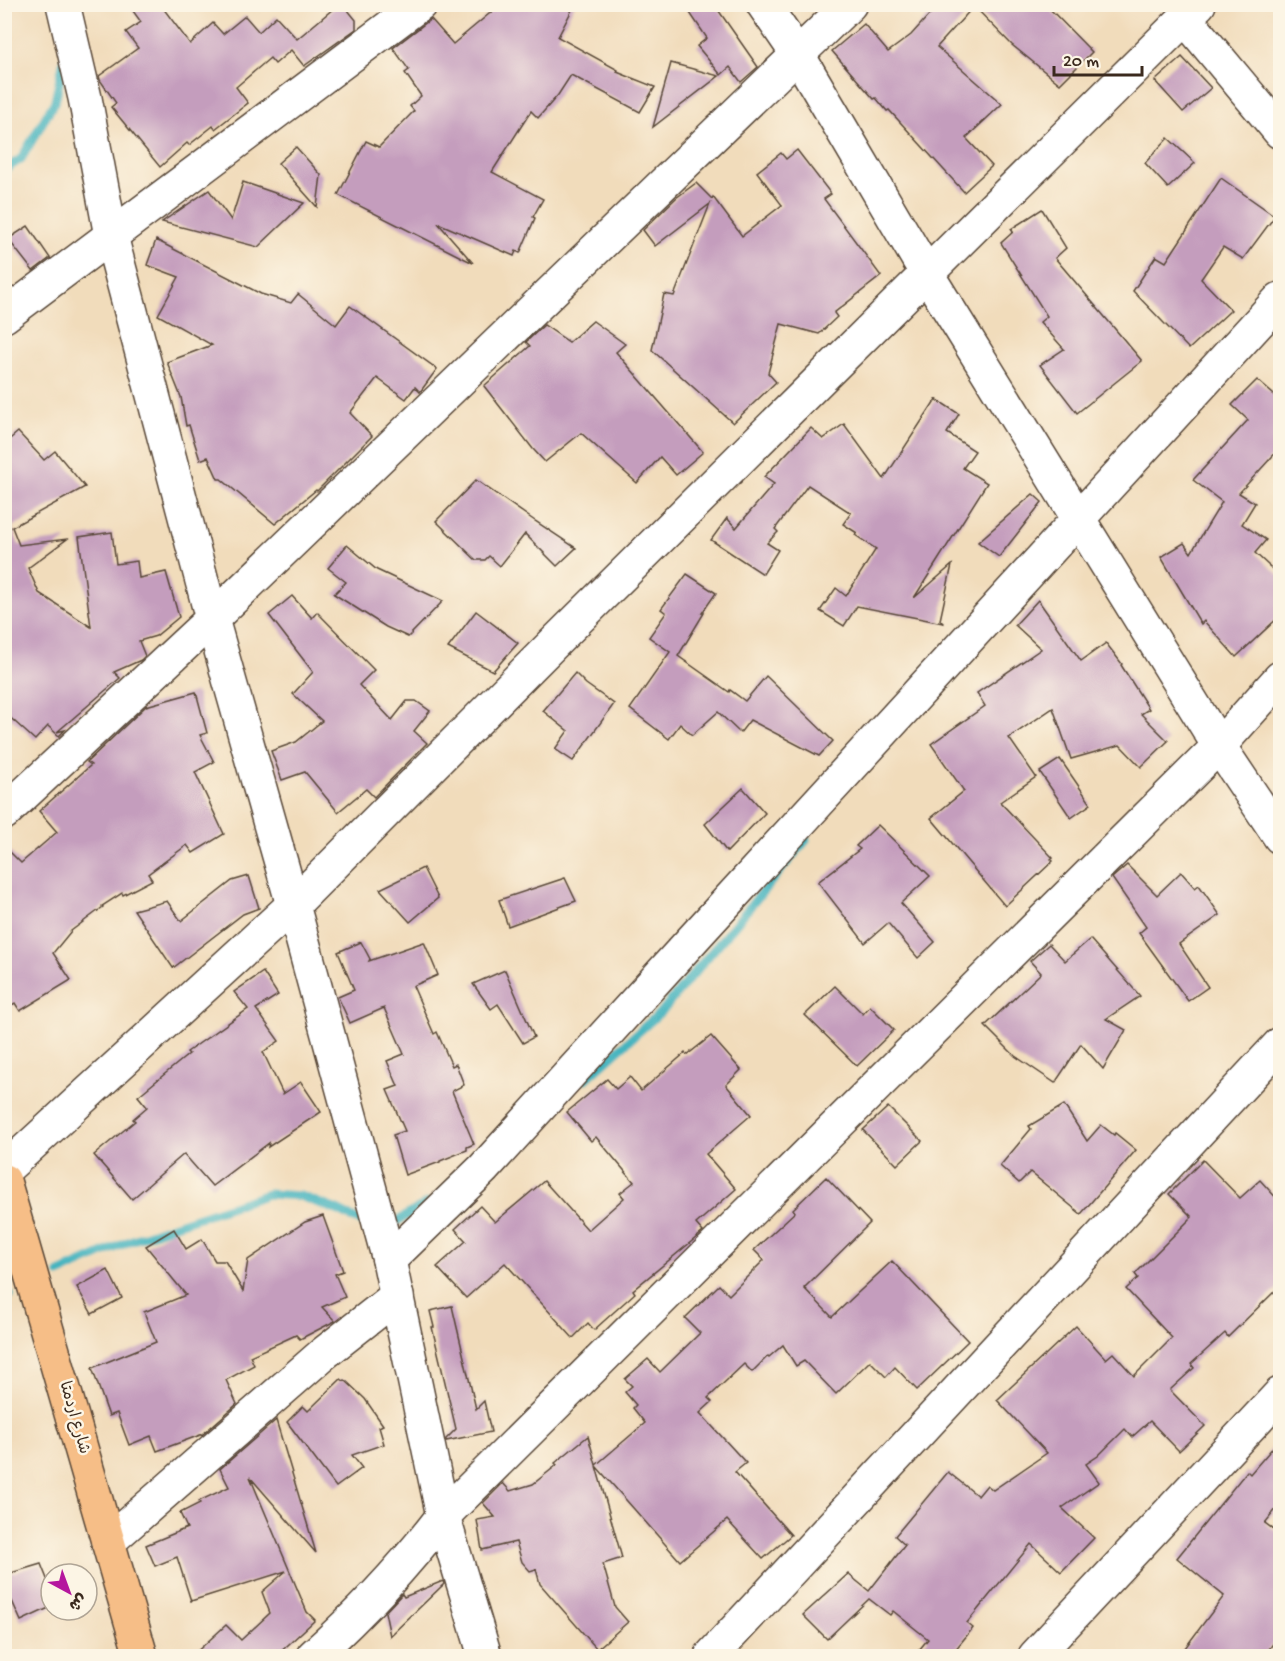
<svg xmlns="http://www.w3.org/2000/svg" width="1285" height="1661" font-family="'Gochi Hand','Playpen Sans Arabic',sans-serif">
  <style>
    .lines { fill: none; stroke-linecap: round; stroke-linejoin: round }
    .stream { stroke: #45b4bf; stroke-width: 9 }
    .building { fill: #c49dbd }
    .minor-casing { stroke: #564536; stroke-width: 36 }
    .major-casing { stroke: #564536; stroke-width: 36 }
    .minor { stroke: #fff; stroke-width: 33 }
    .major { stroke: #f6be87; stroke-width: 33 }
    .labels { text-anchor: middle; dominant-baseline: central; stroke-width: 5; stroke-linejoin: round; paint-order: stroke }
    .street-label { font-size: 16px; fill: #3b2a1e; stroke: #fcf5e5 }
  </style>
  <rect width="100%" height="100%" fill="#fcf5e5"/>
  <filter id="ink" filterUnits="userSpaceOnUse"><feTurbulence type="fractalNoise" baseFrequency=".0167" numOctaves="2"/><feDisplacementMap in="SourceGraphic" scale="12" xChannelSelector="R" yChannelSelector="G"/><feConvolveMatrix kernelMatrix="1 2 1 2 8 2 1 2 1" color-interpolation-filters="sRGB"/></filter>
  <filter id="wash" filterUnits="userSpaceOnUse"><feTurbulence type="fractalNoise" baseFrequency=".008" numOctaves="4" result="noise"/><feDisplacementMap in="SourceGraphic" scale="24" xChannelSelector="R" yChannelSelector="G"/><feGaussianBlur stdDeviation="1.35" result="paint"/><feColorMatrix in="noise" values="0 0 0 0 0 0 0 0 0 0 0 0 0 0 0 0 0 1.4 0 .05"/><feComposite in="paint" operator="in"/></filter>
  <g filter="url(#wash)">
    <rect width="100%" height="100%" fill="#f1dcbb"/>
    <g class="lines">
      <g class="stream">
        <polyline points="4,170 21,159 55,101 64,60"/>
        <polyline points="586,1079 663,1010 806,840"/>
        <polyline points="388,1227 427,1203"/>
        <polyline points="59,1273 130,1241 181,1223 268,1194 300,1196 337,1210 373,1228"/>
        <polyline points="4,1297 10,1295"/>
      </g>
    </g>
    <g id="blocks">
      <g class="building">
        <polygon points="128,4 160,4 190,44 213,23 223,34 245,16 259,32 276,16 297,39 339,4 343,4 356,20 356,29 304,66 291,50 275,64 270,58 236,87 248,103 215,129 213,126 189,145 187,143 160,167 111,107 116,103 100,80 99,76 138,48 126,32 141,22"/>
        <polygon points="501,4 575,4 558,37 618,70 617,72 655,87 640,112 571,75 558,95 538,118 531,111 492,172 543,199 533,217 535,218 520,253 516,251 514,256 438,223 473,263 338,195 366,141 379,147 414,111 410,106 421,96 405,73 409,70 393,48 431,19 453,44"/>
        <polygon points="684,4 714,4 758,67 741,82 730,67 721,75 697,46 707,38"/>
        <polygon points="939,4 1045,4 1092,52 1060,84 1012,45 974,6 937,47 1002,104 966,138 992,166 964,192 889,110 887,111 876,98 874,99 832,51 864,24 888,52 911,35"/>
        <polygon points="1182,57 1211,88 1183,112 1155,81"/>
        <polygon points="671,63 719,76 653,127"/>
        <polygon points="1168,138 1195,163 1168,188 1145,163"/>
        <polygon points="296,147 321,175 317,207 278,163"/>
        <polygon points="797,150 831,194 824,199 881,276 834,313 837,317 819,334 781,324 768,373 776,382 733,423 652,350 664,294 674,296 710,204 655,246 643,230 676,198 696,183 712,199 713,197 742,236 782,205 757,172 781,153 786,159"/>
        <polygon points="1221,178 1275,216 1243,259 1223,247 1201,279 1231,310 1189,349 1133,291 1156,256 1166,262"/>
        <polygon points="243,182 304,203 258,247 162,222 209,190 231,220"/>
        <polygon points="1042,209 1066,248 1055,258 1142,361 1077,413 1040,365 1064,349 1040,322 1047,316 1001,243 1013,232 1011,229"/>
        <polygon points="28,226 50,258 33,271 8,239"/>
        <polygon points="156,240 261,294 291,303 298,294 336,325 350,306 437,369 420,392 415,387 406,399 377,378 350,413 372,436 317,491 316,490 275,524 221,479 218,479 208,457 200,460 189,425 186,426 181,397 167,362 212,345 158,315 179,277 147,265"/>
        <polygon points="593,321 625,344 616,352 703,452 676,475 660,457 637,483 581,433 545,462 533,449 484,386 530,346 526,342 544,325 569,342"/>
        <polygon points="1257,380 1281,401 1281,447 1239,493 1255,503 1242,524 1266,540 1255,553 1281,577 1281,615 1236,657 1204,621 1201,624 1161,557 1184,543 1191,553 1222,502 1193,480 1248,420 1232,405"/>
        <polygon points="936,399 959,414 947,433 975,451 963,468 987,483 914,598 952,565 940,620 943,623 857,606 844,626 820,611 836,588 846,596 876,549 855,535 857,533 843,524 851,513 808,485 775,529 778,532 767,543 778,550 763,574 711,540 727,518 736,528 774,484 764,477 811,428 823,439 844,424 884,479"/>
        <polygon points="18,432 44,460 55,451 85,487 12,527 19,545 67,539 28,568 39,593 91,627 79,537 112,532 116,564 137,561 139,578 166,572 179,617 156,636 139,641 145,656 141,660 114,672 120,678 57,732 65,730 59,736 48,726 35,740 4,712 4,444"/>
        <polygon points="476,480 535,521 576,548 557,566 525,534 500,566 489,556 485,560 476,560 436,521"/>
        <polygon points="1033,494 1042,502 999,557 978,542"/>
        <polygon points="347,545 377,570 443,601 408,637 386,627 334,594 346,582 328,568"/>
        <polygon points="687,574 716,593 702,613 704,613 678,656 729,692 730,690 745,701 766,676 833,741 819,756 750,720 740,733 718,712 692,735 680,724 669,739 630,709 670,652 649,637 666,613 661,609"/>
        <polygon points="292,596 312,618 317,612 374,670 359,685 392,720 407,701 416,701 430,711 414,731 427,743 374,797 366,789 338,812 305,772 282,780 271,751 296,742 322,721 293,694 313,672 269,615"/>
        <polygon points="1038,600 1081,661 1106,643 1122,664 1121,665 1149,709 1141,714 1168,741 1141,767 1120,745 1071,759 1053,708 1009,738 1036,777 1000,802 1053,858 1051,859 1053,861 1005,906 931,818 964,791 931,744 985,706 977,693 1041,649 1015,625"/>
        <polygon points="476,611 518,643 493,671 448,648"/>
        <polygon points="575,673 586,684 614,704 573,761 555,749 568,731 543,711"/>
        <polygon points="196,692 207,733 200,735 214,762 195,772 224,834 193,853 187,845 148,874 152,880 123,895 122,893 102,906 103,907 71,931 53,953 71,980 20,1011 15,1003 4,1011 4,846 21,863 57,832 39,811 91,765 87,762 146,706"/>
        <polygon points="1060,759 1091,804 1071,818 1040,772"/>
        <polygon points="743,788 765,813 727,852 705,824"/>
        <polygon points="878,825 930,876 901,903 935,942 918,958 888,923 865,943 818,882 860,849 856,846"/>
        <polygon points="1127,865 1157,895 1181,872 1195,888 1199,885 1220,915 1179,944 1208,987 1188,1001 1139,933 1146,927 1112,878"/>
        <polygon points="423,868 438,898 410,922 380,889"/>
        <polygon points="249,876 259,908 243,914 173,968 134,910 167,901 181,921 232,881"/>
        <polygon points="565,878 576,901 508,926 499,900"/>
        <polygon points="1090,939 1140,996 1106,1019 1126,1030 1103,1069 1081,1044 1055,1083 1015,1056 985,1026 1041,973 1030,961 1049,944 1065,961"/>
        <polygon points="361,942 370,959 369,961 424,942 438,975 413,986 434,1034 437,1032 452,1066 456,1064 464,1085 452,1091 474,1144 467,1147 467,1150 440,1161 440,1162 405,1175 393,1135 405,1131 387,1090 398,1086 387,1061 404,1054 384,1008 350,1023 338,997 354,990 338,952"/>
        <polygon points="505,970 534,1037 523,1043 498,1004 491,1009 473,984"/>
        <polygon points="263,972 278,995 256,1009 279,1041 263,1052 283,1094 301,1082 321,1112 268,1147 269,1143 212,1186 184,1154 132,1199 94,1155 135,1121 133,1119 147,1107 138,1096 189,1054 187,1052 248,1009 234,992"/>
        <polygon points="835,986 863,1014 870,1006 894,1030 857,1066 805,1015"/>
        <polygon points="711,1036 741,1070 726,1085 751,1115 706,1154 736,1189 696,1224 703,1232 633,1290 635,1293 594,1330 588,1323 573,1338 505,1263 466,1298 437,1267 466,1241 455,1229 480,1206 495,1222 544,1181 588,1230 624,1198 620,1193 634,1182 596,1137 591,1141 567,1112 607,1079 616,1089 630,1077 641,1091 685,1053 687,1055"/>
        <polygon points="1064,1105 1087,1141 1101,1125 1114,1135 1115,1133 1136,1150 1081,1214 1030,1172 1019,1183 1000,1166 1031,1129 1029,1126"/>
        <polygon points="888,1107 922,1141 897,1165 863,1130"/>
        <polygon points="1203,1160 1240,1198 1260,1180 1281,1203 1281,1285 1228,1337 1225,1333 1191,1364 1194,1368 1170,1390 1205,1426 1179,1451 1150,1421 1132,1437 1125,1429 1098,1456 1086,1464 1099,1482 1062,1508 1094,1538 1061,1572 1031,1544 967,1623 973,1628 950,1656 914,1656 928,1639 893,1611 890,1615 869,1599 827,1639 803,1615 848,1574 869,1591 905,1545 895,1536 948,1472 978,1496 987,1485 993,1490 1047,1453 997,1400 1076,1326 1106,1359 1113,1353 1134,1376 1172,1338 1126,1289 1138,1278 1135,1274 1192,1217 1169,1194"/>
        <polygon points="826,1177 870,1223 804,1288 832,1317 892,1261 968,1341 917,1390 895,1367 886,1377 870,1361 836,1394 804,1361 796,1366 783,1345 769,1357 768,1356 752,1372 744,1364 708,1398 712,1402 700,1413 746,1463 735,1472 791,1535 763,1559 727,1520 680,1561 596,1466 622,1558 603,1564 615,1607 628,1622 597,1649 540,1584 536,1569 530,1571 522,1562 516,1542 482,1550 477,1520 495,1517 483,1503 503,1483 510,1491 533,1484 557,1465 555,1463 588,1436 596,1465 645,1423 633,1408 636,1405 625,1392 632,1386 625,1379 648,1359 660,1372 700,1333 685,1318 719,1285 729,1295 764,1260 754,1250 795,1212 793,1209"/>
        <polygon points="323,1216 343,1271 335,1274 345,1297 322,1307 335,1321 300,1339 296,1335 250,1356 254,1365 226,1380 237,1404 203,1434 157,1451 151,1436 129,1445 117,1413 109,1416 92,1368 156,1342 144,1312 186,1295 146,1246 174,1229 186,1249 202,1239 215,1261 225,1261 243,1291 248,1260 305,1222"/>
        <polygon points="108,1270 122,1298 92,1314 77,1287"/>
        <polygon points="452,1306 476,1409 484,1401 491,1432 446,1441 446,1439 456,1429 432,1327 434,1327 430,1311"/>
        <polygon points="341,1379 344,1381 345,1380 365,1399 383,1425 379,1427 384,1444 352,1455 362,1468 336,1487 287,1422 303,1406 308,1411"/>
        <polygon points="276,1420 316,1553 250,1477 307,1612 315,1620 276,1656 192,1656 226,1625 241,1640 270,1613 262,1592 286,1571 191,1601 177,1557 155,1566 146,1545 187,1528 180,1513 200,1503 199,1501 229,1487 220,1469"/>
        <polygon points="1281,1438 1281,1503 1265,1523 1281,1535 1281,1633 1264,1656 1179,1656 1224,1596 1177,1558 1247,1471 1250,1474"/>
        <polygon points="41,1564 51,1589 51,1607 21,1621 12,1601 9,1601 4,1586 4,1575"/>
        <polygon points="443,1581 444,1584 390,1636 385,1612 402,1594 404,1597"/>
      </g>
    </g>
  </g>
  <g filter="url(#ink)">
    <use href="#blocks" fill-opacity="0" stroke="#564536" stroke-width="1.5"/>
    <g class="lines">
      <defs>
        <g id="minor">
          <polyline points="63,4 85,98 111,236 212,619 293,905 389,1260 443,1516 485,1656"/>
          <polyline points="763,4 798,55 927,274 1219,746 1280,837"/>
          <polyline points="1185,18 1280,132"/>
          <polyline points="4,316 420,4"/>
          <polyline points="4,813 212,619 850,4"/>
          <polyline points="4,1170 293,905 556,641 1199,4"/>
          <polyline points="389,1260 483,1169 702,929 1280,299"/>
          <polyline points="108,1542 323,1354 397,1296"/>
          <path d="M313,1656C361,1613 404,1567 443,1516L1219,746L1280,678"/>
          <polyline points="711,1656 1280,1044"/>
          <polyline points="1035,1656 1280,1394"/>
        </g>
        <polyline id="major" points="4,1181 141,1656"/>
      </defs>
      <use href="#minor" class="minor-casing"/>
      <use href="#major" class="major-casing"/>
      <use href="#minor" class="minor"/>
      <use href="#major" class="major"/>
    </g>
  </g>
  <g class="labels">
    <g class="street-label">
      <text transform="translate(73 1418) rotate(74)">شارع اردمتا</text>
    </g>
  </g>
  <rect width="1285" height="1661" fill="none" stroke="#fcf5e5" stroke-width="24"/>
  <g transform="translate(69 1592) rotate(139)"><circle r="28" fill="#fcf5e5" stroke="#afa495" stroke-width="1.5"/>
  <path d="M0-4.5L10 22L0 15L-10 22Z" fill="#b5179e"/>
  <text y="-9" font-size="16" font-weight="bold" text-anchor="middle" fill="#3b2a1e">ش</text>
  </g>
  <path d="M1054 66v9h88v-9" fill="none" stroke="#3b2a1e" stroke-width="3"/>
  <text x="1063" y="66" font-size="18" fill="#3b2a1e" stroke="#fcf5e5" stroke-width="4.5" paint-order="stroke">20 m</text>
</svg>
